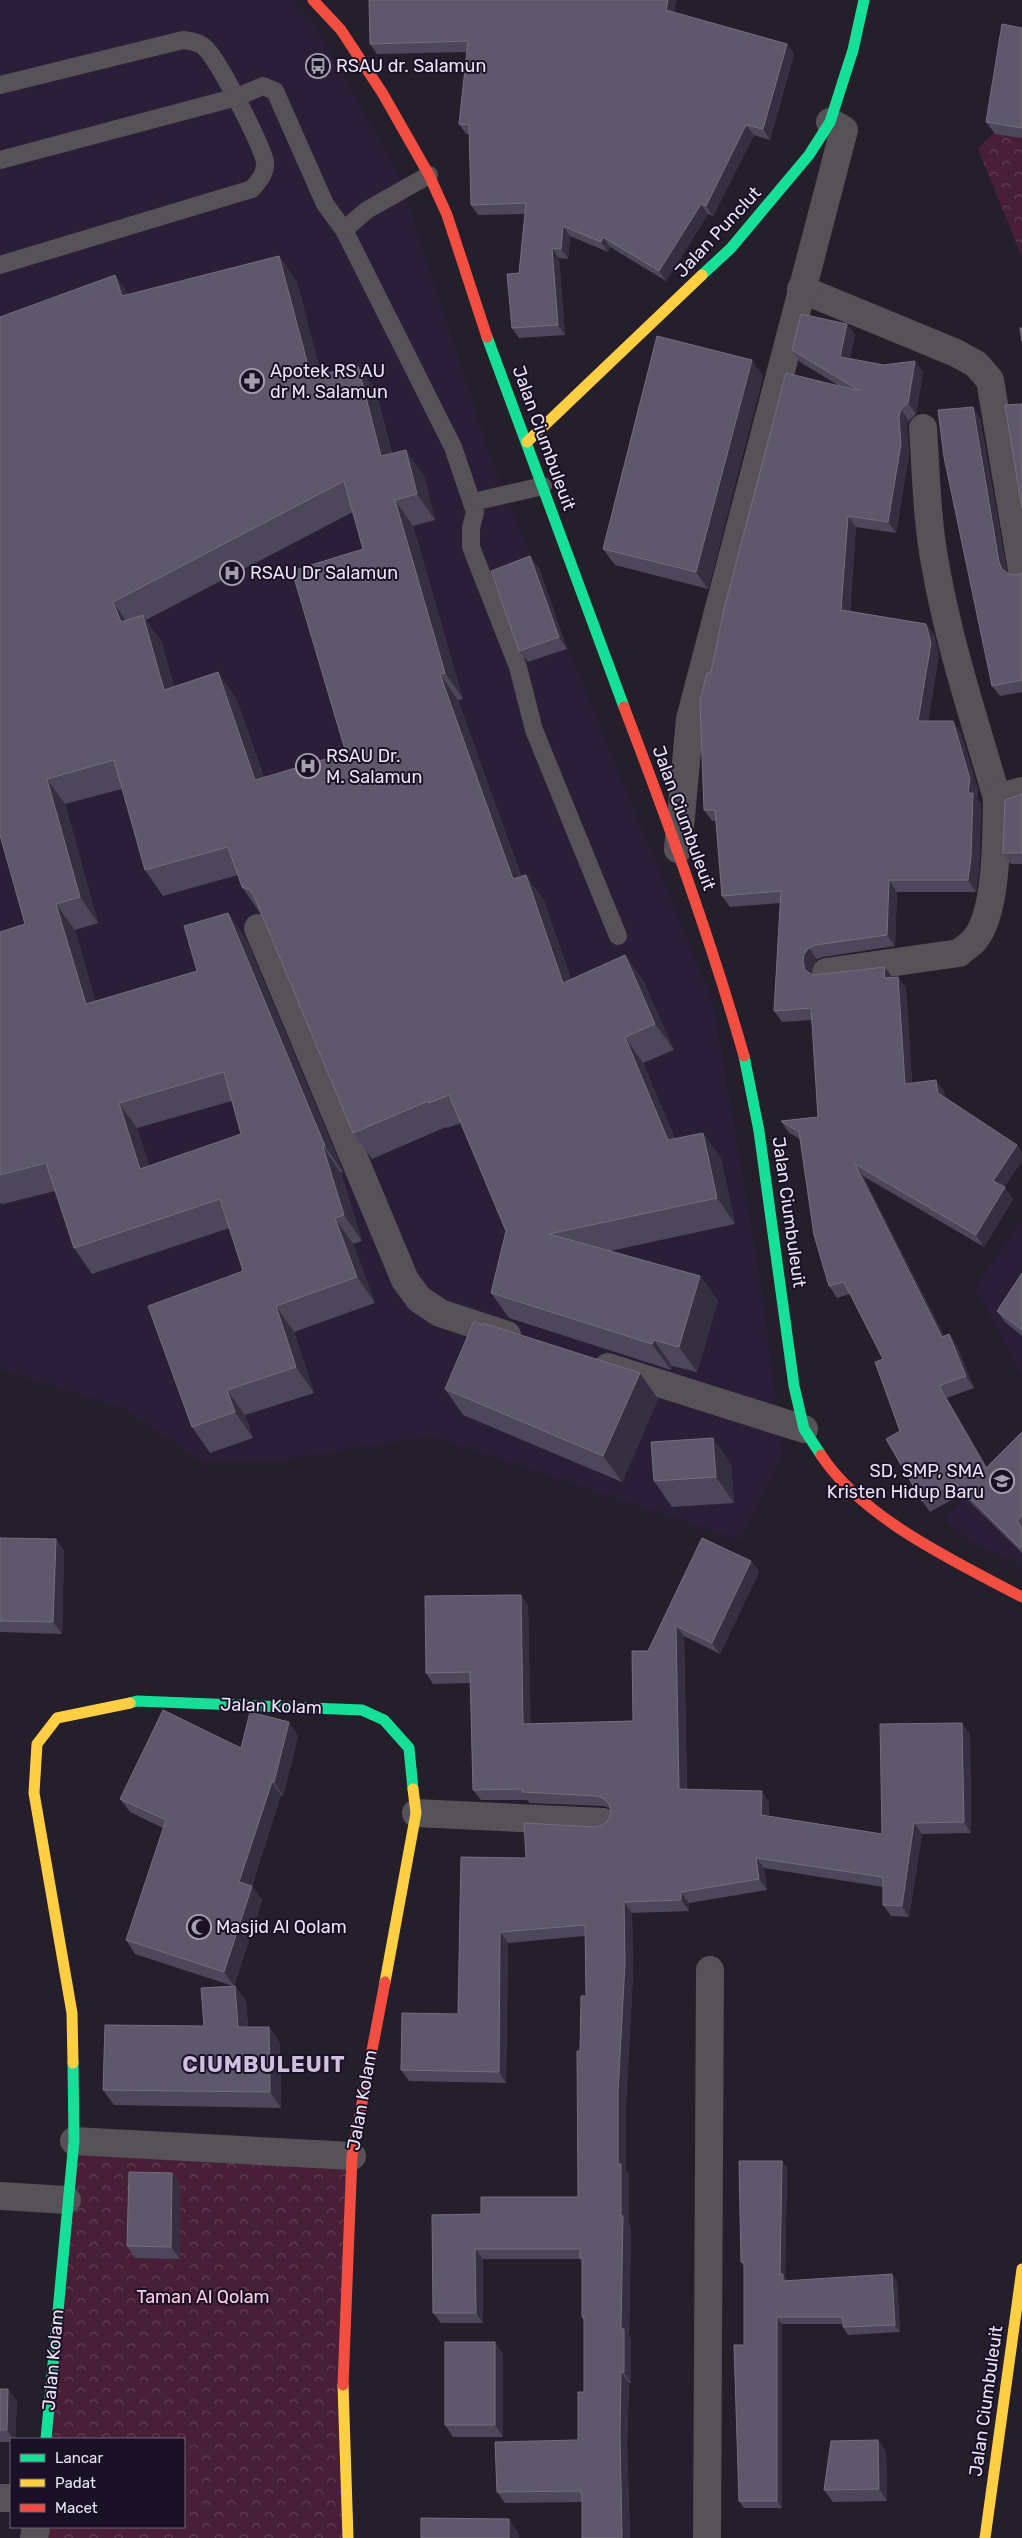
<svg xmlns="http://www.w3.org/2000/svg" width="1022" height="2538" font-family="Rubik,sans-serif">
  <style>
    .built { fill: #2a1e38 }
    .forest { fill: url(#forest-crowns) }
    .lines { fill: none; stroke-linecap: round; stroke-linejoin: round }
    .lane { stroke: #565257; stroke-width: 18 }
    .street { stroke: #565257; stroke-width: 28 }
    .fast { stroke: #16e098; stroke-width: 11 }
    .slow { stroke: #ffcf43; stroke-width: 11 }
    .jam { stroke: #f24e42; stroke-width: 11 }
    .wall { fill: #4c475b; fill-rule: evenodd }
    .shaded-wall { fill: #353041 }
    .building { fill: #5d586b; stroke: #736e80; fill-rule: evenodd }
    .labels { text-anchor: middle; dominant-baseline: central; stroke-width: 4; stroke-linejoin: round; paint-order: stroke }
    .poi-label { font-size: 18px; fill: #ebe4f4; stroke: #1b1127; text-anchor: start }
    .street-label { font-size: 18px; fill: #ebe4f4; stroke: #1b1127 }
    .park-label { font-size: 18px; fill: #ffcfe7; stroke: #1b1127 }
    .district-label { font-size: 22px; font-weight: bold; letter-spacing: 1px; fill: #cec1e0; stroke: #1b1127 }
  </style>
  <defs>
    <pattern id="forest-crowns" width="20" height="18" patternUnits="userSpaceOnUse" patternTransform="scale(1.25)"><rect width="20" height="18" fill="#481f37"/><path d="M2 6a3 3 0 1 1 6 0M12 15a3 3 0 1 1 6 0" fill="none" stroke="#633f55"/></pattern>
  </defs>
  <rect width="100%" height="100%" fill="#251f2c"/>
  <g class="built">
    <polygon points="0,0 293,0 315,24 400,176 492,460 713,1001 763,1296 783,1456 740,1540 431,1436 277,1461 199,1460 124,1409 0,1369"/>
    <polygon points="1022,1219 1022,1375 974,1288"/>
    <polygon points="1022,1444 1022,1565 970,1542 943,1518"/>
  </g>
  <g class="forest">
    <polygon points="1022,103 1022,257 978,149"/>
    <polygon points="74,2141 352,2156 348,2538 34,2538 36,2527 184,2527 184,2439 47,2439"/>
  </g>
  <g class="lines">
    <g class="lane">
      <path d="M0,85L183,40C190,41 199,42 204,47C217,56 262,146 265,162C266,173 259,181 252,189L0,265"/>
      <polyline points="0,160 237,97 263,86 275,91 325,204 344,230 453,447 475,512 471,528 471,547 518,667 534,730 618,936"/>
      <polyline points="344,230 367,210 429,175"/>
      <polyline points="473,502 543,486"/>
    </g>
    <g class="street">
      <polyline points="801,289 956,353 976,364 990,380 1022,570"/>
      <path d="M923,428C926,475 927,523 936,569C950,647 975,722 997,798"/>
      <polyline points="678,849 690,719 844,130 830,122"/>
      <polyline points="258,928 405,1280 419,1299 440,1313 507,1335"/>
      <path d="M826,972L959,953C964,948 972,944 976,938C998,908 996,835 997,798L1022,791"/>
      <polyline points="608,1367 804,1429"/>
      <polyline points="416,1813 603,1822"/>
      <polyline points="74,2141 352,2156"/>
      <polyline points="0,2196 67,2200"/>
      <polyline points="0,2498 11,2498"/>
      <polyline points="34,2538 36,2527"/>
      <polyline points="707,2538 710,1970"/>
    </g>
    <g class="fast">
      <polyline points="702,275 731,248 809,155 830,122 853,50 864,0"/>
      <polyline points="487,337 624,707"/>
      <polyline points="744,1056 759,1131 794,1386 804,1429 821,1455"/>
      <polyline points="130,1703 137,1701 362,1710 384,1720 409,1748 413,1789"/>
      <polyline points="46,2439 74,2141 73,2063"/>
    </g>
    <g class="slow">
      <polyline points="527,442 702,275"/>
      <polyline points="385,1982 416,1813 413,1789"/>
      <polyline points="73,2063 72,2013 34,1793 37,1744 57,1718 130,1703"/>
      <polyline points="343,2385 348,2538"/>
      <polyline points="985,2538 1022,2269"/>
    </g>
    <g class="jam">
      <polyline points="313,0 341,30 383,94 429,175 447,215 487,337"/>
      <path d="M624,707C668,822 710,937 744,1056"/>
      <path d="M821,1455C863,1519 956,1562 1022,1597"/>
      <polyline points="343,2385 352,2156 385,1982"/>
    </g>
  </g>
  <g class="wall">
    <polygon points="676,0 674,13 787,44 794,54 770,140 754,135 713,216 708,214 666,281 610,247 608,252 570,236 568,259 559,258 565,335 519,338 512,328 519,273 525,214 478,215 471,205 469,134 466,134 459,124 467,52 377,54 370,44"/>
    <polygon points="1022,28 1022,138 995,134 986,122"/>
    <path d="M279,256L297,282L321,375L358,366L376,392L392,453L424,476L435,520L413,526L463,699L458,700L521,876L526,875L544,901L571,979L625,955L643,981L674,1050L643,1063L675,1139L703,1133L721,1159L735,1224L610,1251L700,1276L718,1301L697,1372L672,1366L671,1370L509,1318L491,1293L506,1231L461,1123L447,1128L446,1127L372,1159L353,1133L261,913H260L242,887L238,875L163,896L145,870L122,789L65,804L98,923L75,930L95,1001L197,971L228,913L246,939L343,1172L341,1173L362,1241L353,1244L375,1303L294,1332L314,1393L245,1415L253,1438L210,1453L192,1427L243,1271L230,1228L92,1274L74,1248L55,1191L3,1204L0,1203V932L25,924L115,275L128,295ZM353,512L363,549L346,753L264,778L236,698L174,687L161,641L146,620ZM232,1101L241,1134L149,1166L137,1128Z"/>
    <polygon points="847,324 855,335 850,358 923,372 916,414 909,421 907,428 909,455 896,533 856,527 850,611 926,624 934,635 939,654 928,721 961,733 978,790 977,799 981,804 979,869 976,892 897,892 895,946 823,957 817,959 812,966 811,974 813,975 885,967 892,978 898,977 906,988 912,1083 944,1091 945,1097 1017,1145 1022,1153 1022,1161 1004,1187 1013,1199 984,1247 863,1176 944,1336 949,1334 957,1346 974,1388 947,1398 987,1467 1022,1432 1022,1553 962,1494 930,1512 922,1501 900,1431 883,1359 850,1294 837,1298 829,1286 800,1139 789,1133 781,1121 818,1117 812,1020 782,1022 774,1011 780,903 730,907 722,896 716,821 712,821 704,810 711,672 841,387 800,362 792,350"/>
    <polygon points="763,376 708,589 615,565 603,549"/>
    <polygon points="980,418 1007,572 1009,574 1017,575 1022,573 1022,692 1000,696 992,686"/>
    <polygon points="539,568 567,649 528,662 519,651"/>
    <polygon points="1022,794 1022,864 1011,864 1003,853"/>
    <polygon points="1022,1273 1022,1336 1005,1322 997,1311"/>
    <polygon points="482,1325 640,1373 658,1399 622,1482 463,1415 445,1389"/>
    <polygon points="731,1464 734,1503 672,1507 654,1481"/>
    <polygon points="0,1538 56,1539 64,1551 62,1634 0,1632"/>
    <polygon points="702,1538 751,1561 759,1572 720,1654 684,1636 687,1789 769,1802 769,1816 882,1834 970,1734 971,1833 922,1834 909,1917 891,1916 883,1905 883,1887 764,1868 767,1890 689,1903 689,1911 632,1913 633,1974 626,2103 626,2171 629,2175 629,2224 631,2227 629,2336 631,2340 631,2383 629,2383 627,2445 630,2538 582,2538 582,2502 505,2503 497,2492 578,2440 584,2392 584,2321 582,2317 582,2261 580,2259 483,2259 483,2323 441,2323 433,2313 481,2214 578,2197 580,2051 586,1996 585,1936 508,1943 506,2083 409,2081 401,2070 458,2014 526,1858 595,1827 603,1825 609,1819 611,1812 610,1808 604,1806 530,1803 527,1800 481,1800 473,1790 470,1683 433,1684 426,1673 521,1595 528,1606 530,1724 633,1721 648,1651"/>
    <polygon points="289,1722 298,1736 283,1796 281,1795 252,1886 262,1900 234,1986 235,1986 246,2001 248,2027 269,2027 280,2043 281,2108 114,2105 103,2090 204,2026 233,1986 135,1954 126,1940 163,1828 130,1812 120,1799 241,1748"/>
    <polygon points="782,2161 787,2168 785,2277 788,2281 897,2281 900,2332 848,2335 843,2327 843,2324 782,2324 782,2508 744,2508 739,2501 744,2345 744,2266 741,2262"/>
    <polygon points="172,2173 180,2185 180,2259 135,2258 127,2246"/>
    <polygon points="503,2354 503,2437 453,2437 445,2425"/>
    <polygon points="0,2389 17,2401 15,2439 11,2439 11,2442 0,2442"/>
    <polygon points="878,2440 886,2452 887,2501 833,2502 824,2490"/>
  </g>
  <g class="shaded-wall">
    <polygon points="668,0 676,0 673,21 666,10"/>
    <polygon points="787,44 794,54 770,140 763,129"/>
    <polygon points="746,125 754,135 713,216 706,206"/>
    <polygon points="701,204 708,214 666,281 659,271"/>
    <polygon points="563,226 570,236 568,259 561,249"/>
    <polygon points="603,237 610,247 608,252 601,242"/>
    <polygon points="552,248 559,258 565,335 558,325"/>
    <polygon points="279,256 297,282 329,403 311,377"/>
    <polygon points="115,275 133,301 122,296"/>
    <polygon points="847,324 855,335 848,368 840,357"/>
    <polygon points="752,360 763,376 708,589 696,572"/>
    <polygon points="915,361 923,372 916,414 908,403"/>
    <polygon points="358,366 376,392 399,482 381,456"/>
    <polygon points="973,407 980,418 1007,573 1002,569 999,562"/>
    <polygon points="901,409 909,421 907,428 909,455 896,533 888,522 899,417"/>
    <polygon points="406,450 424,476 435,520 417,494"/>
    <polygon points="395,500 413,526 463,699 445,673"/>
    <polygon points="848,516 856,527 849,621 841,610"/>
    <polygon points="530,556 539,568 567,649 559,637"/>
    <polygon points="113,602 131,628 121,622"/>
    <polygon points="143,615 161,641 182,716 164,690"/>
    <polygon points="926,624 934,635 939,654 926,733 918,721"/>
    <polygon points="218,672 236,698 273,806 255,780"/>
    <polygon points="440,674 458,700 531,905 513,879"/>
    <polygon points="953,721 961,733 978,790 977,799 981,804 979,869 976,892 968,880 968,793"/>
    <polygon points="47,779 65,804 98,923 80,897"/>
    <polygon points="526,875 544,901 581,1009 563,983"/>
    <polygon points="889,880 897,892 895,946 887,935"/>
    <polygon points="56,904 75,930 104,1029 86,1004"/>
    <polygon points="228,913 246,939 343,1172 325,1146"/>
    <polygon points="809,948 817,959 812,966 811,974 805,970 803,962 804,954"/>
    <polygon points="625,955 643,981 674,1050 655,1024"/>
    <polygon points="885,967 893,978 884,978"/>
    <polygon points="898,977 906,988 913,1095 905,1084"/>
    <polygon points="625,1037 643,1063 686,1166 668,1140"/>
    <polygon points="936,1080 944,1091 946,1104 938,1093"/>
    <polygon points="119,1103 137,1128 158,1195 140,1169"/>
    <polygon points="703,1133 721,1159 735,1224 717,1198"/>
    <polygon points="1017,1145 1022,1153 1022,1161 1001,1192 993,1181"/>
    <polygon points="323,1147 341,1173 362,1241 344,1215"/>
    <polygon points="855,1164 863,1176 950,1348 942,1337"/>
    <polygon points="1005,1187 1013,1199 984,1247 976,1235"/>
    <polygon points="335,1218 353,1244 375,1303 357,1277"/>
    <polygon points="700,1276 718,1301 697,1372 679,1347"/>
    <polygon points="276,1306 294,1332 314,1393 296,1367"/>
    <polygon points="949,1334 957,1346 974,1388 966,1376"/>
    <polygon points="654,1340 672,1366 671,1370 652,1344"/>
    <polygon points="640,1373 658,1399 622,1482 603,1456"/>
    <polygon points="939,1386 947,1398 994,1479 986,1468"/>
    <polygon points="227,1390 245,1415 253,1438 235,1412"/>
    <polygon points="713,1438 731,1464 734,1503 716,1477"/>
    <polygon points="56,1539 64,1551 62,1634 53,1622"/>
    <polygon points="751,1561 759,1572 720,1654 712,1643"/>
    <polygon points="521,1595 528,1606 531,1735 523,1724"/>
    <polygon points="676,1626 684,1636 687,1800 679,1789"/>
    <polygon points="289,1722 298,1736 283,1796 274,1782"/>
    <polygon points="962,1723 970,1734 971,1833 964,1822"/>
    <polygon points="272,1782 281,1795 249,1895 239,1882"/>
    <polygon points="762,1791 769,1802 769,1826 761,1815"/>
    <polygon points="914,1823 922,1834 909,1917 902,1906"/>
    <polygon points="756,1858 764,1868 767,1890 759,1879"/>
    <polygon points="252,1886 262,1900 234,1986 224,1972"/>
    <polygon points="681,1892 689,1903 689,1911 681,1900"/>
    <polygon points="624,1902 632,1913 633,1974 626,2103 626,2171 629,2175 629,2224 631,2227 629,2336 631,2340 631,2383 624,2372 621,2329 621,2216 618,2164 618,2093"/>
    <polygon points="500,1932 508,1943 506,2083 499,2072"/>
    <polygon points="235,1986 246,2001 249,2043 238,2027"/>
    <polygon points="269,2027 280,2043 281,2108 270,2092"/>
    <polygon points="782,2161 787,2168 785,2277 788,2281 783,2281 780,2274"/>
    <polygon points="172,2173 180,2185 180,2259 171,2247"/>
    <polygon points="475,2249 483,2259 483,2323 476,2313"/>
    <polygon points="892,2274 897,2281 900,2332 895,2325"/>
    <polygon points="777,2317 782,2324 782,2508 777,2501"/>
    <polygon points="495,2342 503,2354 503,2437 495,2425"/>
    <polygon points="621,2372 629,2383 627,2445 630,2538 622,2538 620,2434"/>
    <polygon points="8,2389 17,2401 15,2439 13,2439 7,2430"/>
    <polygon points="878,2440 886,2452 887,2501 879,2489"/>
    <polygon points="509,2519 519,2534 519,2538 509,2538"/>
  </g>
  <g class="building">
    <polygon points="369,0 668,0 666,10 787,44 763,129 746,125 706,206 701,204 659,271 603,237 601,242 563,226 561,249 552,248 558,325 512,328 507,274 519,273 526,203 471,205 469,125 459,124 468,41 370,44"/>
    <polygon points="1002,24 1022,28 1022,128 986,122"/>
    <path d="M279,256L311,377L358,366L381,456L406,450L417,494L395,500L445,673L440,674L513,879L526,875L563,983L625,955L655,1024L625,1037L668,1140L703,1133L717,1198L549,1234L700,1276L679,1347L654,1340L652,1344L491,1293L506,1231L449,1095L429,1103L428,1101L353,1133L254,896L250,890L242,887L228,847L145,870L114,760L47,779L80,897L56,904L86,1004L197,971L184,926L228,913L325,1146L323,1147L344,1215L335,1218L357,1277L276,1306L296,1367L227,1390L235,1412L192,1427L148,1306L243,1271L220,1199L74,1248L46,1163L0,1175V932L25,924L0,835V317L115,275L122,296ZM344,481L363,549L292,571L346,753L255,780L218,672L164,690L143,615L121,622L113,602ZM224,1072L241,1134L140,1169L119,1103Z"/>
    <polygon points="801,314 847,324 840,357 883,365 915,361 908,403 901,409 899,417 901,444 888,522 848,516 841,610 926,624 931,643 918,721 953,721 970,779 968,793 973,793 971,858 968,880 889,880 887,935 815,945 809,948 804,954 803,962 805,970 813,975 885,967 884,978 898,977 905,1084 936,1080 938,1093 1017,1145 993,1181 1005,1187 976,1235 855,1164 942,1337 949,1334 966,1376 939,1386 986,1468 1022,1432 1022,1515 1017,1521 1022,1530 1022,1546 1020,1548 954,1482 922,1501 886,1439 900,1431 875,1362 883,1359 844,1282 829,1286 814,1235 799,1132 781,1121 818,1117 811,1008 774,1011 781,891 722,896 715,810 704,810 700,701 707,673 711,672 724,609 786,373 860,391 792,350"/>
    <polygon points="1020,328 1022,328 1022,341"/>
    <polygon points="657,336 752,360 696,572 603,549"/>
    <polygon points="1022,404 1022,508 1005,405"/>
    <polygon points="973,407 999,562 1002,569 1009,574 1017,575 1022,573 1022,680 992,686 944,457 938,410"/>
    <polygon points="530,556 559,637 519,651 491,571"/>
    <polygon points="1022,794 1022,853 1003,853 1005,800"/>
    <polygon points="1022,1273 1022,1330 997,1311"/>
    <polygon points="474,1321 482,1325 483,1323 640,1373 603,1456 445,1389"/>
    <polygon points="713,1438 716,1477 654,1481 651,1442"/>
    <polygon points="0,1538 56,1539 53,1622 0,1621"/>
    <polygon points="702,1538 751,1561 712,1643 676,1626 679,1789 762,1791 761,1815 882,1834 880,1724 962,1723 964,1822 914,1823 902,1906 883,1905 883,1877 756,1858 759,1879 681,1892 681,1900 624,1902 625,1963 618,2093 618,2164 621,2164 621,2216 623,2216 621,2329 624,2329 624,2372 621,2372 620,2434 622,2538 582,2538 582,2493 580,2493 580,2491 497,2492 495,2442 578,2440 578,2392 584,2392 584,2317 582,2317 582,2258 580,2258 580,2249 475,2249 476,2313 433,2313 432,2215 481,2214 481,2197 578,2197 577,2051 580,2051 581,1996 586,1996 585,1925 500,1932 499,2072 401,2070 402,2013 458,2014 461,1857 526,1858 524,1823 595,1827 603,1825 609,1819 611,1812 609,1804 603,1798 596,1796 522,1792 522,1789 473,1790 470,1672 426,1673 425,1596 521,1595 523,1724 633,1721 632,1651 648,1651"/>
    <polygon points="163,1710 241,1748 250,1712 289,1722 274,1782 272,1782 239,1882 252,1886 224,1972 126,1940 166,1820 120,1799"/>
    <polygon points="235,1986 238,2027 269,2027 270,2092 103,2090 105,2025 204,2026 201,1988"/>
    <polygon points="739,2161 782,2161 780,2274 783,2274 783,2281 892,2274 895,2325 843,2327 843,2317 777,2317 777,2501 739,2501 734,2345 744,2345 744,2262 741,2262"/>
    <polygon points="129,2172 172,2173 171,2247 127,2246"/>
    <rect x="445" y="2342" width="50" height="83"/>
    <polygon points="0,2389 8,2389 7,2430 0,2430"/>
    <polygon points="878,2440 879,2489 824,2490 831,2441"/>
    <polygon points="421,2518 509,2519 509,2538 421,2538"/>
  </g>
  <defs>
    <symbol id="bus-ring" viewBox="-11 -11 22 22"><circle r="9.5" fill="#1b1127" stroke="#a69fae" stroke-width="1.5"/><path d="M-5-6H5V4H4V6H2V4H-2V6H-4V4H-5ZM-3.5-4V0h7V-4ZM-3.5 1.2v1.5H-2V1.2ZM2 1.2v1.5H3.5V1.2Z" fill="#a69fae"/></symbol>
    <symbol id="pharmacy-ring" viewBox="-11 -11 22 22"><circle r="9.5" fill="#1b1127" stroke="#a69fae" stroke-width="1.5"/><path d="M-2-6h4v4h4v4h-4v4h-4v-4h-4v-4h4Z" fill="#a69fae"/></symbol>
    <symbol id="hospital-ring" viewBox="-11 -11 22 22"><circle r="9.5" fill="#1b1127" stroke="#a69fae" stroke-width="1.5"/><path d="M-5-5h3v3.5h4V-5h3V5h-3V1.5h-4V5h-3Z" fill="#a69fae"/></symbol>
    <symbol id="school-ring" viewBox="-11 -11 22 22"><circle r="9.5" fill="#1b1127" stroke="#a69fae" stroke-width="1.5"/><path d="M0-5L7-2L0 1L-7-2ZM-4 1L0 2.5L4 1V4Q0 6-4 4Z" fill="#a69fae"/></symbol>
    <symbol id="mosque-ring" viewBox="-11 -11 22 22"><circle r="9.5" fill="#1b1127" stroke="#a69fae" stroke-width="1.5"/><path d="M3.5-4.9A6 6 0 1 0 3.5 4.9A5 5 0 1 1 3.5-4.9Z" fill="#a69fae"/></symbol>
  </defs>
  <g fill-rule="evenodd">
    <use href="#bus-ring" x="304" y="52" width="28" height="28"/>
    <use href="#pharmacy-ring" x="238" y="367" width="28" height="28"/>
    <use href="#hospital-ring" x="218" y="559" width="28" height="28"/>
    <use href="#hospital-ring" x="294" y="752" width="28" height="28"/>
    <use href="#school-ring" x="988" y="1467" width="28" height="28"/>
    <use href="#mosque-ring" x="185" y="1913" width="28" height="28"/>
  </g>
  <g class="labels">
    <g class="poi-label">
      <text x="336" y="66">RSAU dr. Salamun</text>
      <text x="270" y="371">Apotek RS AU<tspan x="270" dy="21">dr M. Salamun</tspan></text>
      <text x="250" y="573">RSAU Dr Salamun</text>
      <text x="326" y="756">RSAU Dr.<tspan x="326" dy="21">M. Salamun</tspan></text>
      <text x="984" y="1471" text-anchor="end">SD, SMP, SMA<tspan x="984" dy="21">Kristen Hidup Baru</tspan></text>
      <text x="216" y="1927">Masjid Al Qolam</text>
    </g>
    <g class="street-label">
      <text transform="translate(718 232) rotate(-47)">Jalan Punclut</text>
      <text transform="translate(544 438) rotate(70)">Jalan Ciumbuleuit</text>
      <text transform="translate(684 818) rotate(70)">Jalan Ciumbuleuit</text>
      <text transform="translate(789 1212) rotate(82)">Jalan Ciumbuleuit</text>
      <text transform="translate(271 1706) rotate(2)">Jalan Kolam</text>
      <text transform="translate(362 2100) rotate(-80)">Jalan Kolam</text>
      <text transform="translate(53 2360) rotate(-85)">Jalan Kolam</text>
      <text transform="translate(986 2401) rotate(-82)">Jalan Ciumbuleuit</text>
    </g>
    <g class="park-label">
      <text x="203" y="2297">Taman Al Qolam</text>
    </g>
    <g class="district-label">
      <text x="264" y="2064">CIUMBULEUIT</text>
    </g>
  </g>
  <rect x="10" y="2438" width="175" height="90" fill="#1b1127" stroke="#6e6579"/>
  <rect x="20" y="2454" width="25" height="8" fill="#16e098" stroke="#6e6579"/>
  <text x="55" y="2463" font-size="15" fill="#ebe4f4">Lancar</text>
  <rect x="20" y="2479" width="25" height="8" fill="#ffcf43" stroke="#6e6579"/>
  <text x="55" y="2488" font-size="15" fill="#ebe4f4">Padat</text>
  <rect x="20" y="2504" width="25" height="8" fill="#f24e42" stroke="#6e6579"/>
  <text x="55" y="2513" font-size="15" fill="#ebe4f4">Macet</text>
</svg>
